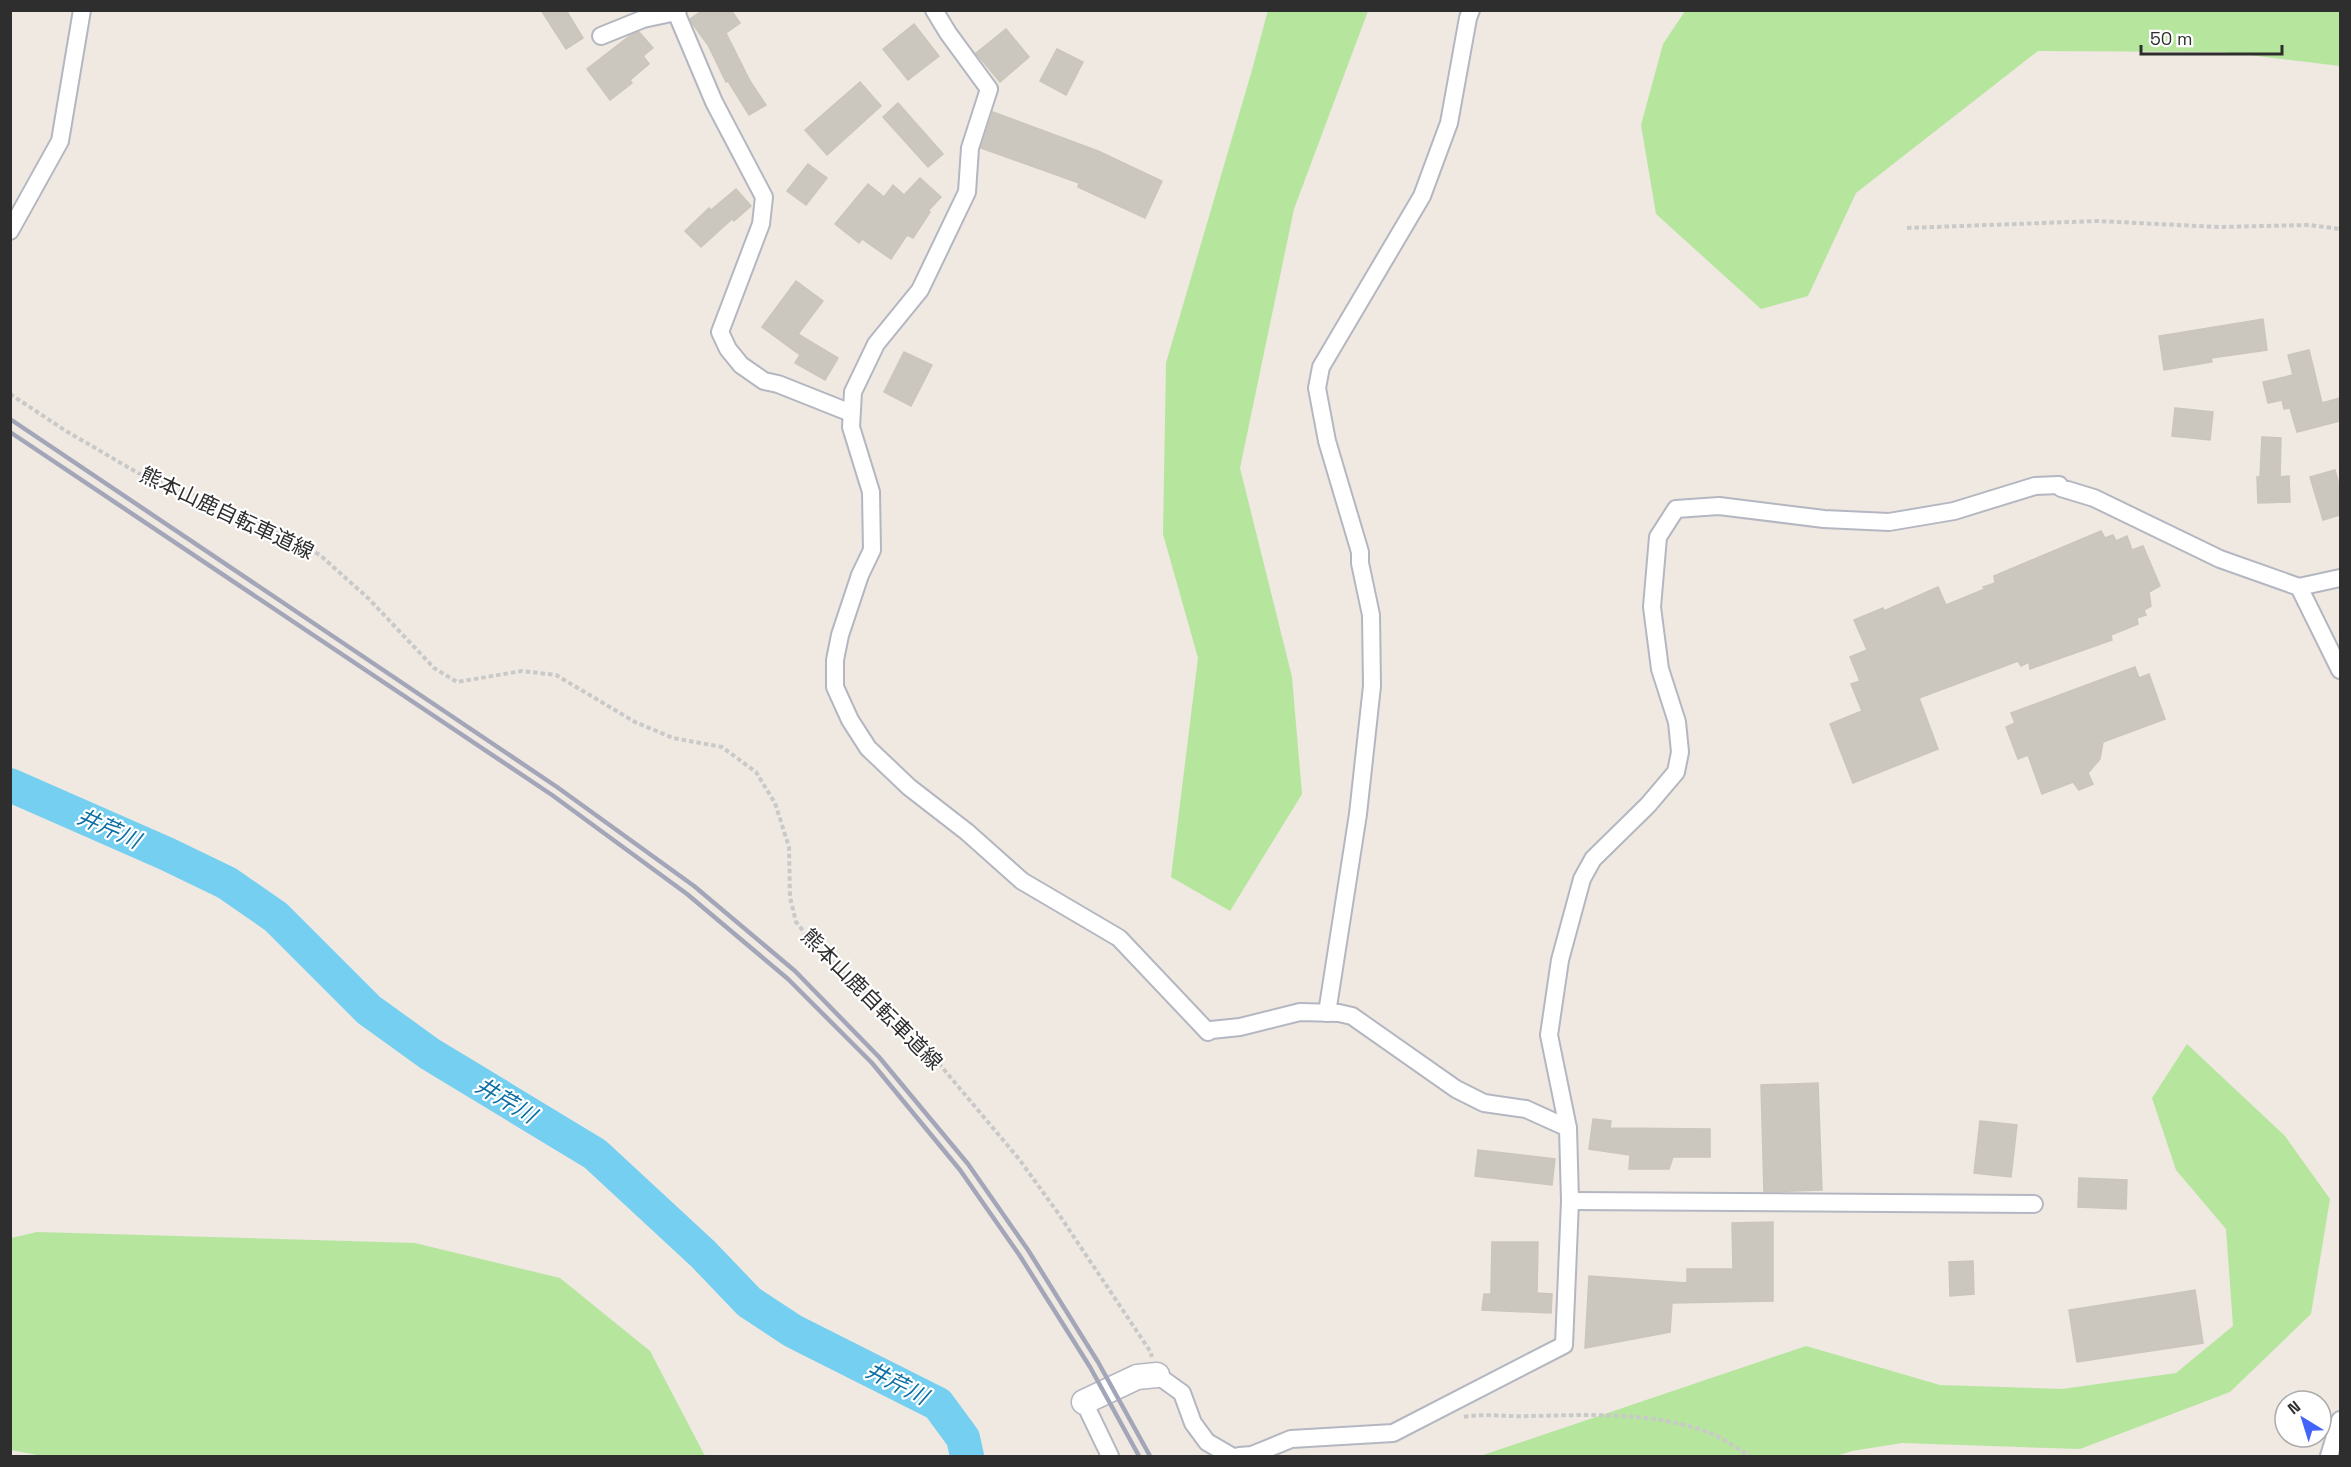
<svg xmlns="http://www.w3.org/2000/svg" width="2351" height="1467" font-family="'Space Grotesk','Noto Sans JP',sans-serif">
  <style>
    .green { fill: #b6e59e }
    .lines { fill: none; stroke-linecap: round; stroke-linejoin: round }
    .river { stroke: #75cff0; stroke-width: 34 }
    .building { fill: #cbc7bf; stroke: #cbc5ba; stroke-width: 1.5 }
    .minor-casing { stroke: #b4b7c1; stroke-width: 20 }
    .secondary-casing { stroke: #b4b7c1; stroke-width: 27 }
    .path { stroke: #c9c9c9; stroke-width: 4; stroke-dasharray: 4.5 3; stroke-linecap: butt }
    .minor { stroke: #fff; stroke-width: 16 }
    .secondary { stroke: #fff; stroke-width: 24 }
    .rail { stroke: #a3a6b8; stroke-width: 4.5 }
    .labels { text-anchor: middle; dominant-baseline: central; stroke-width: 4.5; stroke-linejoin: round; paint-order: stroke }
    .street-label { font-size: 21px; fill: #2e2e2e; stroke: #fff }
    .water-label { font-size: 22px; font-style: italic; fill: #0d6fa3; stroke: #fff }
  </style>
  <rect width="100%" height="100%" fill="#efe9e1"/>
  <g class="green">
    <polygon points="1268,10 1368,11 1294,209 1240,468 1292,677 1302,794 1230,911 1171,877 1198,658 1163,534 1166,363 1252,70"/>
    <polygon points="1685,11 2340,11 2340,66 2224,52 2038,51 1856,193 1808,296 1761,309 1656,214 1641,125 1663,44"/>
    <polygon points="2187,1044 2285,1136 2330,1199 2311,1314 2230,1392 2080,1449 1902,1443 1852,1451 1836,1456 1480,1456 1806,1346 1940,1385 2062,1389 2176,1373 2233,1326 2226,1229 2176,1170 2152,1098"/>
    <polygon points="37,1232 415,1243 560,1278 650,1351 705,1456 42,1456 11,1450 11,1238"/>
  </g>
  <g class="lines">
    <polyline class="river" points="10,785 167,854 227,883 276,917 369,1010 430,1054 595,1154 703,1254 749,1302 793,1331 938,1404 963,1438 967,1456"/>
  </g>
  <g class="building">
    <polygon points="541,10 566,10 583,38 566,49"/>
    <polygon points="703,10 731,10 740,23 726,33 750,81 766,105 749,115 728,81 726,82 708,45 692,23 690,19"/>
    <polygon points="914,24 939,56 908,80 883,49"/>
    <polygon points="1006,29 1029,57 1000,82 976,53"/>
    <polygon points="639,32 653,48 643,56 649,64 630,80 632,83 610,100 587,69 631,35"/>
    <polygon points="1057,49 1083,62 1066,95 1040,81"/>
    <polygon points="860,82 881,106 827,155 805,130"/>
    <polygon points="898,103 943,154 928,167 883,117"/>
    <polygon points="993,112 1098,151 1162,181 1145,218 1078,187 1079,183 981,148"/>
    <polygon points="808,164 827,178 806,205 787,191"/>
    <polygon points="920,178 941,197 928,211 930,212 913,238 907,235 891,259 862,239 859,243 835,224 868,184 884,197 893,185 904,195"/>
    <polygon points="736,189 751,206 734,221 732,219 701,247 685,231 709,208 711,210"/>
    <polygon points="796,281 823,301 798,334 838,358 825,380 795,363 800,355 762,327"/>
    <polygon points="2263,319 2267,350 2211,358 2212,362 2164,370 2159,336"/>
    <polygon points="2309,350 2322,403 2340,398 2340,421 2297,432 2290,408 2284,409 2282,400 2268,403 2263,382 2293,375 2288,355"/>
    <polygon points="904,352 932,365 911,406 884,392"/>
    <polygon points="2175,408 2213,412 2210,440 2172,436"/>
    <polygon points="2262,437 2281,438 2280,477 2289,476 2290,502 2258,503 2257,477 2260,477"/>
    <polygon points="2335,470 2340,489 2340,515 2323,520 2310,477"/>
    <polygon points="2101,531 2105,538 2113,535 2116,541 2127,536 2132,550 2143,546 2160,586 2149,592 2151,606 2144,610 2146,615 2137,618 2138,624 2111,635 2112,640 2030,669 2029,662 2021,666 2018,661 1919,698 1938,749 1853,783 1830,724 1862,711 1851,684 1860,681 1850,657 1867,650 1854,620 1883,608 1884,611 1938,587 1946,605 1985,589 1983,587 1995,583 1994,576"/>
    <polygon points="2135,667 2139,678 2149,674 2165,719 2103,742 2100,759 2088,773 2093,784 2079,790 2073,782 2042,794 2028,755 2018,759 2006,727 2015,723 2011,713"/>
    <polygon points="1818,1083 1822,1190 1764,1192 1761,1085"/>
    <polygon points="1593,1119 1611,1121 1610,1128 1710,1129 1710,1157 1673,1157 1669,1169 1629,1169 1630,1155 1589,1149"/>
    <polygon points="1980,1121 2017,1125 2011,1177 1974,1173"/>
    <polygon points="1478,1150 1555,1159 1552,1185 1475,1176"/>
    <polygon points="2079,1178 2127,1180 2126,1209 2078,1207"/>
    <polygon points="1773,1222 1773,1301 1672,1303 1670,1332 1585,1348 1589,1276 1687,1283 1687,1269 1733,1269 1732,1223"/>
    <polygon points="1492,1242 1538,1242 1537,1293 1552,1294 1551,1313 1482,1310 1484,1294 1491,1294"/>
    <polygon points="1973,1261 1974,1294 1950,1296 1949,1262"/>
    <polygon points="2195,1290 2203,1343 2077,1362 2069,1310"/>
  </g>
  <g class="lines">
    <defs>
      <g id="minor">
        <polyline points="678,10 676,12 714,102 764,197 761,224 720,332 728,349 741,365 764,381 778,384 851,413"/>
        <polyline points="934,10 948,33 989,89 970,148 967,192 920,290 876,344 853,392 851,427 871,492 872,550 860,575 840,635 835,660 835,687 850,720 868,748 909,787 967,832 1022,881 1119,938 1208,1032 1211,1030 1240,1027 1300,1012 1339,1013 1352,1016 1456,1089 1484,1103 1526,1109 1568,1128"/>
        <polyline points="601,36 643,19 676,12"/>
        <polyline points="10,231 60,141 82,10"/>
        <polyline points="2299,587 2340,670"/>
        <polyline points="1327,1013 1358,814 1372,686 1371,615 1360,563 1360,552 1327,441 1317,388 1321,367 1422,196 1449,123 1468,18 1471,10"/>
        <polyline points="1570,1201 2034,1204"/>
        <polyline points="1157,1375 1182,1393 1193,1423 1207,1442 1231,1456"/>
        <polyline points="1084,1402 1110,1456"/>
        <polyline points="1239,1456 1252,1455 1291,1439 1393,1433 1564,1345 1570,1201 1568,1128 1549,1035 1560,960 1582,879 1593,859 1648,805 1676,772 1680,752 1677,722 1660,669 1652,607 1658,537 1676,509 1719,506 1824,519 1889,522 1954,511 2035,486 2059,485 2061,488 2094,498 2220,559 2299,587 2340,578"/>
        <polyline points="2329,1456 2340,1420"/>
      </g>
      <polyline id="secondary" points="1084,1402 1137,1377 1157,1375"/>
    </defs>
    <use href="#minor" class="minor-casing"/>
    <use href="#secondary" class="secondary-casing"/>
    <g class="path">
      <polyline points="1907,228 2097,221 2219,227 2309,225 2340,229"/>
      <polyline points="10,394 66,431 138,473 238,513 320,555 369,599 434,668 457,682 522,671 556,675 635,722 673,738 722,747 756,772 775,803 789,847 790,897 796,922 818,949 891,1016 941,1066 1019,1159 1058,1213 1150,1351 1152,1357"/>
      <path d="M1464,1417C1485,1413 1506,1417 1528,1416C1589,1415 1652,1411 1710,1433C1724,1438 1737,1449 1750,1456"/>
    </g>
    <use href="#minor" class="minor"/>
    <use href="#secondary" class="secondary"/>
    <g class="rail">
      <polyline points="10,419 557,787 694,886 795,971 879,1057 968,1164 1028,1250 1098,1362 1150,1456"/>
      <polyline points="10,432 552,795 687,894 788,979 872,1063 960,1170 1020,1256 1090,1367 1139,1456"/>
    </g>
  </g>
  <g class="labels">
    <g class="street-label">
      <text transform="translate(227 513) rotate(25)">熊本山鹿自転車道線</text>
      <text transform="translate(872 999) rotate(45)">熊本山鹿自転車道線</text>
    </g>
    <g class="water-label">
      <text transform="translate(109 828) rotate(24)">井芹川</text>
      <text transform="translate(506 1100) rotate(31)">井芹川</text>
      <text transform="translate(897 1383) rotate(27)">井芹川</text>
    </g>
  </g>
  <rect width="2351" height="1467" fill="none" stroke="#2e2e2e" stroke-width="24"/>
  <g transform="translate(2303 1419) rotate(322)"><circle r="28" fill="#ffffff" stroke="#ababab" stroke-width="1.5"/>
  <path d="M0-4.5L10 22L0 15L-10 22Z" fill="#4264fb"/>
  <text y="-9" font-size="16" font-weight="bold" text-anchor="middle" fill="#2e2e2e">N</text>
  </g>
  <path d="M2141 45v9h141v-9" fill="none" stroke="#2e2e2e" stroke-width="3"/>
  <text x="2150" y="45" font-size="18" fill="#2e2e2e" stroke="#ffffff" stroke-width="4.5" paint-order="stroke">50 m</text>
</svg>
